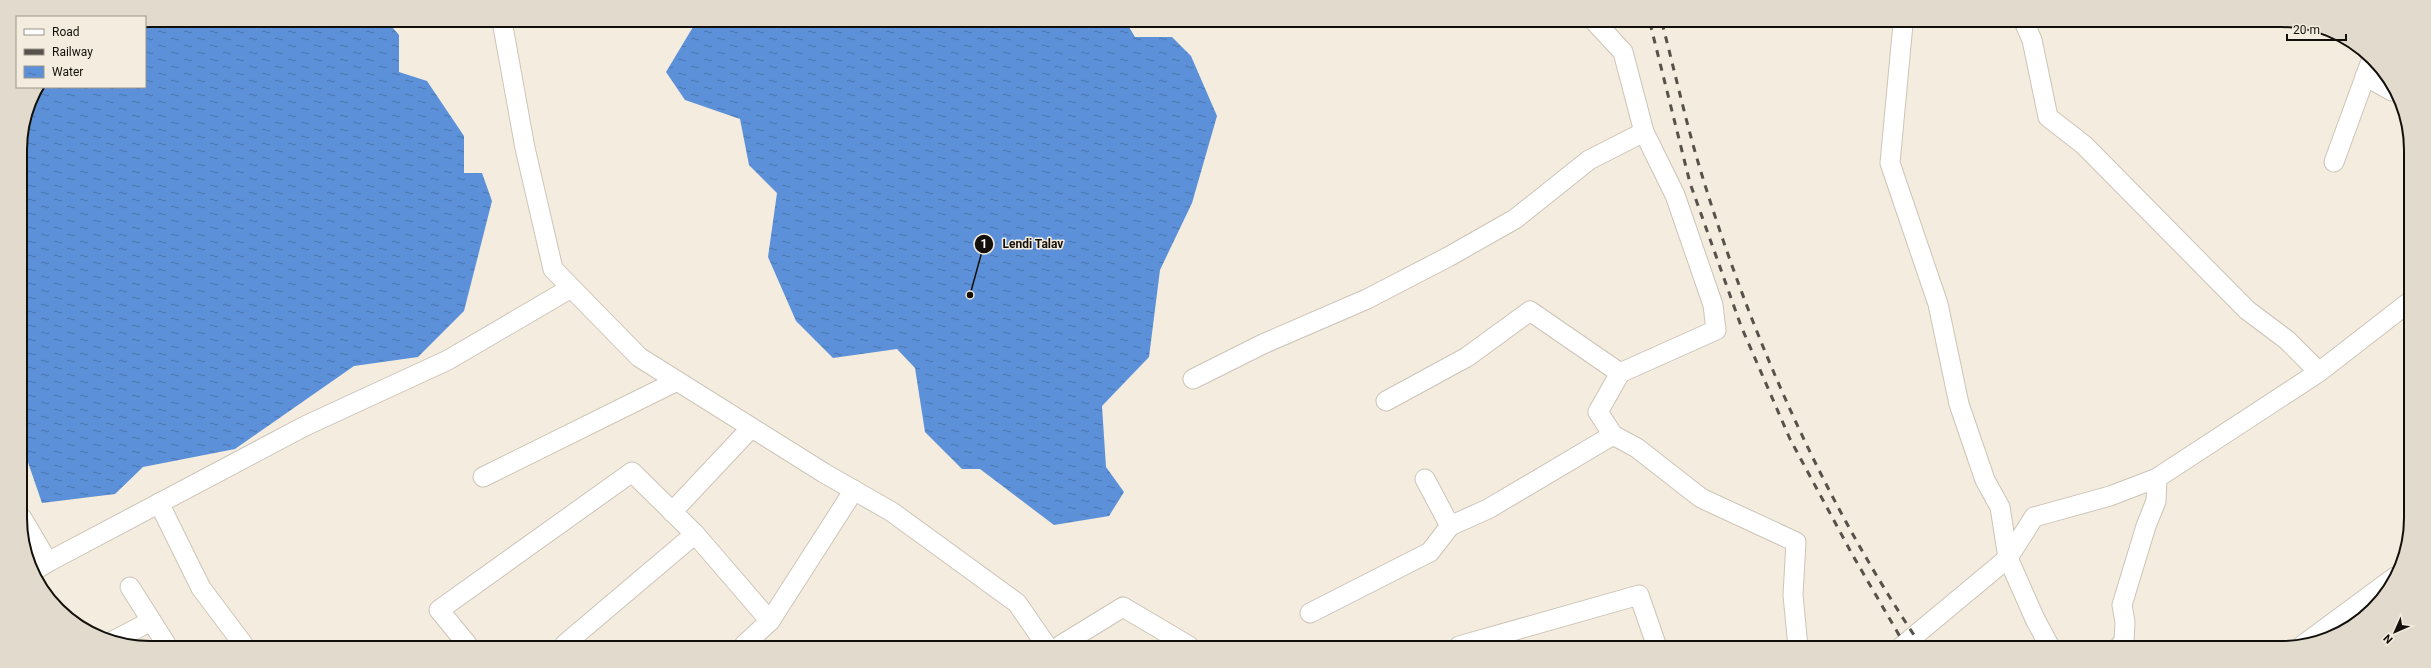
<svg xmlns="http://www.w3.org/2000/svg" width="2431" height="668" font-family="Roboto,sans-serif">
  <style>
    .water { fill: url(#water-ripples) }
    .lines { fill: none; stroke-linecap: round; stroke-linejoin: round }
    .minor-casing { stroke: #ccc4b7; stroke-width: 21 }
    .minor { stroke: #fff; stroke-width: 19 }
    .rail { stroke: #56514a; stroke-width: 3; stroke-dasharray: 7 7; stroke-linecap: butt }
    .rim { fill: none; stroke: #13100b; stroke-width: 2 }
    .leader { fill: none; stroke: #13100b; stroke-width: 1.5 }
    .callout-dot { fill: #13100b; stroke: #f4ecde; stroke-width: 1.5 }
    .mark-label { font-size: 12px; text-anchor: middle; font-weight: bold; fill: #fff }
    .callout-label { font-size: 12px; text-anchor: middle; font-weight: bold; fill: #13100b; stroke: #f4ecde; stroke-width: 3; stroke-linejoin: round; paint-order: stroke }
  </style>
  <defs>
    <pattern id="water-ripples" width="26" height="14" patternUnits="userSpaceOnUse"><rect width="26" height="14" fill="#5c91d9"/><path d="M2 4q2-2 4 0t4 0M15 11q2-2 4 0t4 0" fill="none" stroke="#4b75ae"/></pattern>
  </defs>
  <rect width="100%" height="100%" fill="#f4ecde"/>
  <g class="water">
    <polygon points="150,20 386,20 399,35 399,72 427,81 464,136 464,173 482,173 492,201 464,311 418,357 354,366 235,449 143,467 115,494 42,503 22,445 20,142 30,100 39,87 145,87 145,21"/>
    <polygon points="693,21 1126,22 1135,37 1172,37 1191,56 1217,116 1192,203 1160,270 1149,357 1102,406 1106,467 1124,492 1109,516 1054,525 980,469 962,469 925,432 915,368 897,349 833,358 796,321 768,257 777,193 749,165 740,119 685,100 666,72 693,27"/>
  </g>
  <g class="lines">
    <defs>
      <g id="minor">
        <polyline points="502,21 525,148 553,269 639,357 824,473 892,512 1017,603 1046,645"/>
        <polyline points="1596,23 1623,52 1644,132"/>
        <polyline points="1903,24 1890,163 1938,304 1959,404 1985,480 2000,507 2008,558 2035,619 2050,647"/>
        <polyline points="2025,24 2032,40 2048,117 2084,145 2247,310 2287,340 2319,372"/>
        <polyline points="2365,76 2392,91"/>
        <polyline points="2334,162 2372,58"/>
        <polyline points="1193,379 1263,344 1367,299 1448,257 1515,219 1589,160 1644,132 1675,195 1713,305 1716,330 1620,373 1598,412 1613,435"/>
        <polyline points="1386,401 1467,357 1530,311 1620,373"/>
        <polyline points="483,477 677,381"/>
        <polyline points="1425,479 1450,526"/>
        <polyline points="159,503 201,588 243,644"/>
        <polyline points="672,512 751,428"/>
        <polyline points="22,518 48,562 32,572"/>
        <polyline points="48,562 305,426 448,360 571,288"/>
        <polyline points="130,587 166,644"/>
        <polyline points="1310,613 1430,552 1450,526 1488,509 1613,435 1637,448 1701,498 1796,542 1793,595 1798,647"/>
        <polyline points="113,641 151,621"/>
        <polyline points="467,644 439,610 632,472 695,534 770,621 854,490"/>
        <polyline points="565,644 695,534"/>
        <polyline points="744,645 770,621"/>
        <polyline points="1061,645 1123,607 1189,646"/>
        <polyline points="2303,645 2395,577"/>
        <polyline points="1459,646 1639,595 1657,647"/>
        <polyline points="1901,647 2008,558 2034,517 2110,496 2157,478 2319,372 2408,303"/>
        <polyline points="2119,647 2124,641 2125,622 2122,605 2146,526 2156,501 2157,478"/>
      </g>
    </defs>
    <use href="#minor" class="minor-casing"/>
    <use href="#minor" class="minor"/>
    <g class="rail">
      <polyline points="1650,23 1690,183 1741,326 1790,439 1852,554 1906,647"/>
      <path d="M1662,23C1675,72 1686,123 1701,172C1752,339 1824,502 1922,647"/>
    </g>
  </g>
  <path d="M0 0H2431V668H0ZM150 27H2281A123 123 0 0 1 2404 150V518A123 123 0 0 1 2281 641H150A123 123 0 0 1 27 518V150A123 123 0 0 1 150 27Z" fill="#e2dacd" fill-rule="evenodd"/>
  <path class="rim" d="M150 27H2281A123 123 0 0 1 2404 150V518A123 123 0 0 1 2281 641H150A123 123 0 0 1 27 518V150A123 123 0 0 1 150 27Z"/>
  <path class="leader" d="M970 295L984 244"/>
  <g class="callout-dot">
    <circle cx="970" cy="295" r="4"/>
    <circle cx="984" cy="244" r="10"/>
  </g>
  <g class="mark-label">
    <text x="984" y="248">1</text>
  </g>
  <g class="callout-label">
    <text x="1033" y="248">Lendi Talav</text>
  </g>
  <rect x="16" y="16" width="130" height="72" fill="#f4ecde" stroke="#9a948a"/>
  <rect x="24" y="29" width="20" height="6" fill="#ffffff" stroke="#9a948a"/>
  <text x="52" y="36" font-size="12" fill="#13100b">Road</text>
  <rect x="24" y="49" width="20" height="6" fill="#56514a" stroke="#9a948a"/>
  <text x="52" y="56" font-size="12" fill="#13100b">Railway</text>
  <rect x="24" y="66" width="20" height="12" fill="url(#water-ripples)" stroke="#9a948a"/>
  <text x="52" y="76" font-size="12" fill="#13100b">Water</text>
  <g transform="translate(2395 632) rotate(225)" stroke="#f4ecde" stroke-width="3" paint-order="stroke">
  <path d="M0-3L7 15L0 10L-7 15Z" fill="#13100b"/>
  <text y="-6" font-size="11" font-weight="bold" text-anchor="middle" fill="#13100b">N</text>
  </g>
  <path d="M2287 34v6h59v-6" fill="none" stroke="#13100b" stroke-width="2"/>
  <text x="2293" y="34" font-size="12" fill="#13100b" stroke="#f4ecde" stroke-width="3" paint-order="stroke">20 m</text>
</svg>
